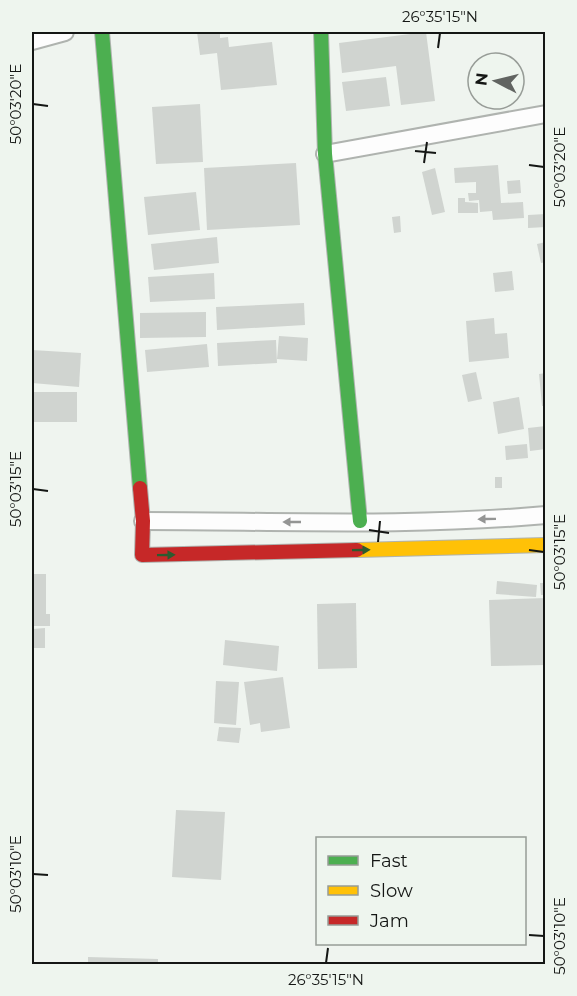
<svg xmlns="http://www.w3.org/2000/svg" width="577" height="996" font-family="Montserrat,sans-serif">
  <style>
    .building { fill: #d0d4d0 }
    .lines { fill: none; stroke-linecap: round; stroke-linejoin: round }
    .street-casing { stroke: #afb3af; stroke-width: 20 }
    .fast-casing { stroke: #afb3af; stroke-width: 16 }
    .slow-casing { stroke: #afb3af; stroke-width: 16 }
    .jam-casing { stroke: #afb3af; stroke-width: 16 }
    .street { stroke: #fdfdfd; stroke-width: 16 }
    .fast { stroke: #4caf50; stroke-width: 14 }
    .slow { stroke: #ffc107; stroke-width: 14 }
    .jam { stroke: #c62828; stroke-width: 14 }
    .oneway { fill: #949594 }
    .oneway2 { fill: #2d5b2f }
    .ticks { fill: none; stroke: #141614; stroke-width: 2 }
    .neatline { fill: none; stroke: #141614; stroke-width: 2 }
    .ticks-label { font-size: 15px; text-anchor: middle; fill: #141614 }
  </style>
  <rect width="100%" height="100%" fill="#eff4ef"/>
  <g class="building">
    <polygon points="197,32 220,32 220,38 228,37 229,47 272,42 277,85 221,90 217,53 200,55"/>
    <polygon points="426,32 435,101 401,105 396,66 342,73 339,43"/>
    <polygon points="386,77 390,106 346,111 342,82"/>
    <polygon points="200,104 203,162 156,164 152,107"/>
    <polygon points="296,163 300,225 207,230 204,168"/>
    <polygon points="498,165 501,203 523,202 524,218 493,220 492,211 480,212 479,200 469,201 468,193 476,193 476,182 455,183 454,168"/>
    <polygon points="435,168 445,212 432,215 422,172"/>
    <polygon points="520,180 521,193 508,194 507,181"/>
    <polygon points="196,192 200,230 148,235 144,197"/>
    <polygon points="458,198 465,198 465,202 478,203 478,213 458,213"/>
    <polygon points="546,214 546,227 528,228 528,215"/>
    <polygon points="400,216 401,232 394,233 392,217"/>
    <polygon points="217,237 219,263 154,270 151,244"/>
    <polygon points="546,242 546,262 541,263 537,244"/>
    <polygon points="512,271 514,290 495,292 493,273"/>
    <polygon points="214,273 215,299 150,302 148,277"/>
    <polygon points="304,303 305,325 217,330 216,307"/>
    <polygon points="206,312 206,337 140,338 140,313"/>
    <polygon points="494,318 495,334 507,333 509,358 469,362 466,321"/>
    <polygon points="279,336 308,338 307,361 277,359"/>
    <polygon points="276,340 277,363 218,366 217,343"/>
    <polygon points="207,344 209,367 147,372 145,350"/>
    <polygon points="32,350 81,353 79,387 32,383"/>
    <polygon points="476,372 482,399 468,402 462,375"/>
    <polygon points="546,373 546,406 542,406 539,374"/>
    <rect x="32" y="392" width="45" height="30"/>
    <polygon points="519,397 524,429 498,434 493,402"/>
    <polygon points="546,426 546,449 530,451 528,428"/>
    <polygon points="527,444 528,458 506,460 505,446"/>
    <rect x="495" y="477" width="7" height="11"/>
    <polygon points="32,574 46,574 46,614 50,614 50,626 32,626"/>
    <polygon points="497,581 537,585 536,597 496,594"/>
    <polygon points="540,583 546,583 546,595 541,595"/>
    <polygon points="546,598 546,665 491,666 489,600"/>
    <polygon points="356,603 357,668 318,669 317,604"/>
    <polygon points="45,628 45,648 32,648 32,629"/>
    <polygon points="225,640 279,646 277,671 223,665"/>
    <polygon points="283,677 290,728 261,732 260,723 250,725 244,682"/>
    <polygon points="216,681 239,682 236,725 214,723"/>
    <polygon points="219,727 241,728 239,743 217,741"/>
    <polygon points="176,810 225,812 221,880 172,877"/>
    <polygon points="88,957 158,959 158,964 88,964"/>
  </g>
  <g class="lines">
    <defs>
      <g id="street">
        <polyline points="32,41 65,32"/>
        <polyline points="325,154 546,114"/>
        <path d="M143,521C277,521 412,527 546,515"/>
      </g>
      <g id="fast">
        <polyline points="102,32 140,488"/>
        <polyline points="321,32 325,154 360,521"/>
      </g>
      <polyline id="slow" points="357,550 546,545"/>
      <polyline id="jam" points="140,488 143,521 142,555 357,550"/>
    </defs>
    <use href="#street" class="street-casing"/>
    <use href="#fast" class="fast-casing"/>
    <use href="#slow" class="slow-casing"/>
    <use href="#jam" class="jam-casing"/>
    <use href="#street" class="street"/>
    <use href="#fast" class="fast"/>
    <use href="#slow" class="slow"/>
    <use href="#jam" class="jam"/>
  </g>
  <defs><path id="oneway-solid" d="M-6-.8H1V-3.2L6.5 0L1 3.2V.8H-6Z" transform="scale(1.5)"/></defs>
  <g class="oneway">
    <use href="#oneway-solid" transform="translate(487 519) rotate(179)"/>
    <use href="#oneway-solid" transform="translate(292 522) rotate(-180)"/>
  </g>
  <g class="oneway2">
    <use href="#oneway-solid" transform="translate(361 550) rotate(-1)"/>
    <use href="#oneway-solid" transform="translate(166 555) rotate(-1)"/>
  </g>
  <path class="ticks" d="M438,48L440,33M33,104L48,106M415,151L436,153M424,163L427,142M529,165L544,167M33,489L48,491M369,530L389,533M378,542L380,521M529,550L544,552M33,874L48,875M529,935L544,936M326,963L328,948"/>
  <rect width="577" height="996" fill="none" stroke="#eef5ee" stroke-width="66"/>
  <rect x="316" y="837" width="210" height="108" fill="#eef5ee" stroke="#979c97" stroke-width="1.5"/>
  <rect x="328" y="856" width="30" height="9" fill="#4caf50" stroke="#979c97" stroke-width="1.5"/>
  <text x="370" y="867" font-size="18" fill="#141614">Fast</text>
  <rect x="328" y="886" width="30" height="9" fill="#ffc107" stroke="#979c97" stroke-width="1.5"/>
  <text x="370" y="897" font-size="18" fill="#141614">Slow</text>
  <rect x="328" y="916" width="30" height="9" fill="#c62828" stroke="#979c97" stroke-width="1.5"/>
  <text x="370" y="927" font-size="18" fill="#141614">Jam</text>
  <g transform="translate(496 81) rotate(277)"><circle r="28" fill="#eef5ee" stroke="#979c97" stroke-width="1.5"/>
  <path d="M0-4.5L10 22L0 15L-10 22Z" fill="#616461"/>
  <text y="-9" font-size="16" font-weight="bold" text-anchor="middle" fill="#141614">N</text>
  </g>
  <rect x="33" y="33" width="511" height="930" class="neatline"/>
  <g class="ticks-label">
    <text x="440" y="22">26°35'15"N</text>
    <text transform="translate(16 104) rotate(-90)" y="5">50°03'20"E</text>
    <text transform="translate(560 167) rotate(-90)" y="5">50°03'20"E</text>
    <text transform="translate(16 489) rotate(-90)" y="5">50°03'15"E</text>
    <text transform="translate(560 552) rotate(-90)" y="5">50°03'15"E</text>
    <text transform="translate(16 874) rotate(-90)" y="5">50°03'10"E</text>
    <text transform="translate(560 936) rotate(-90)" y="5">50°03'10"E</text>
    <text x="326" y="985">26°35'15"N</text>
  </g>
</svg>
